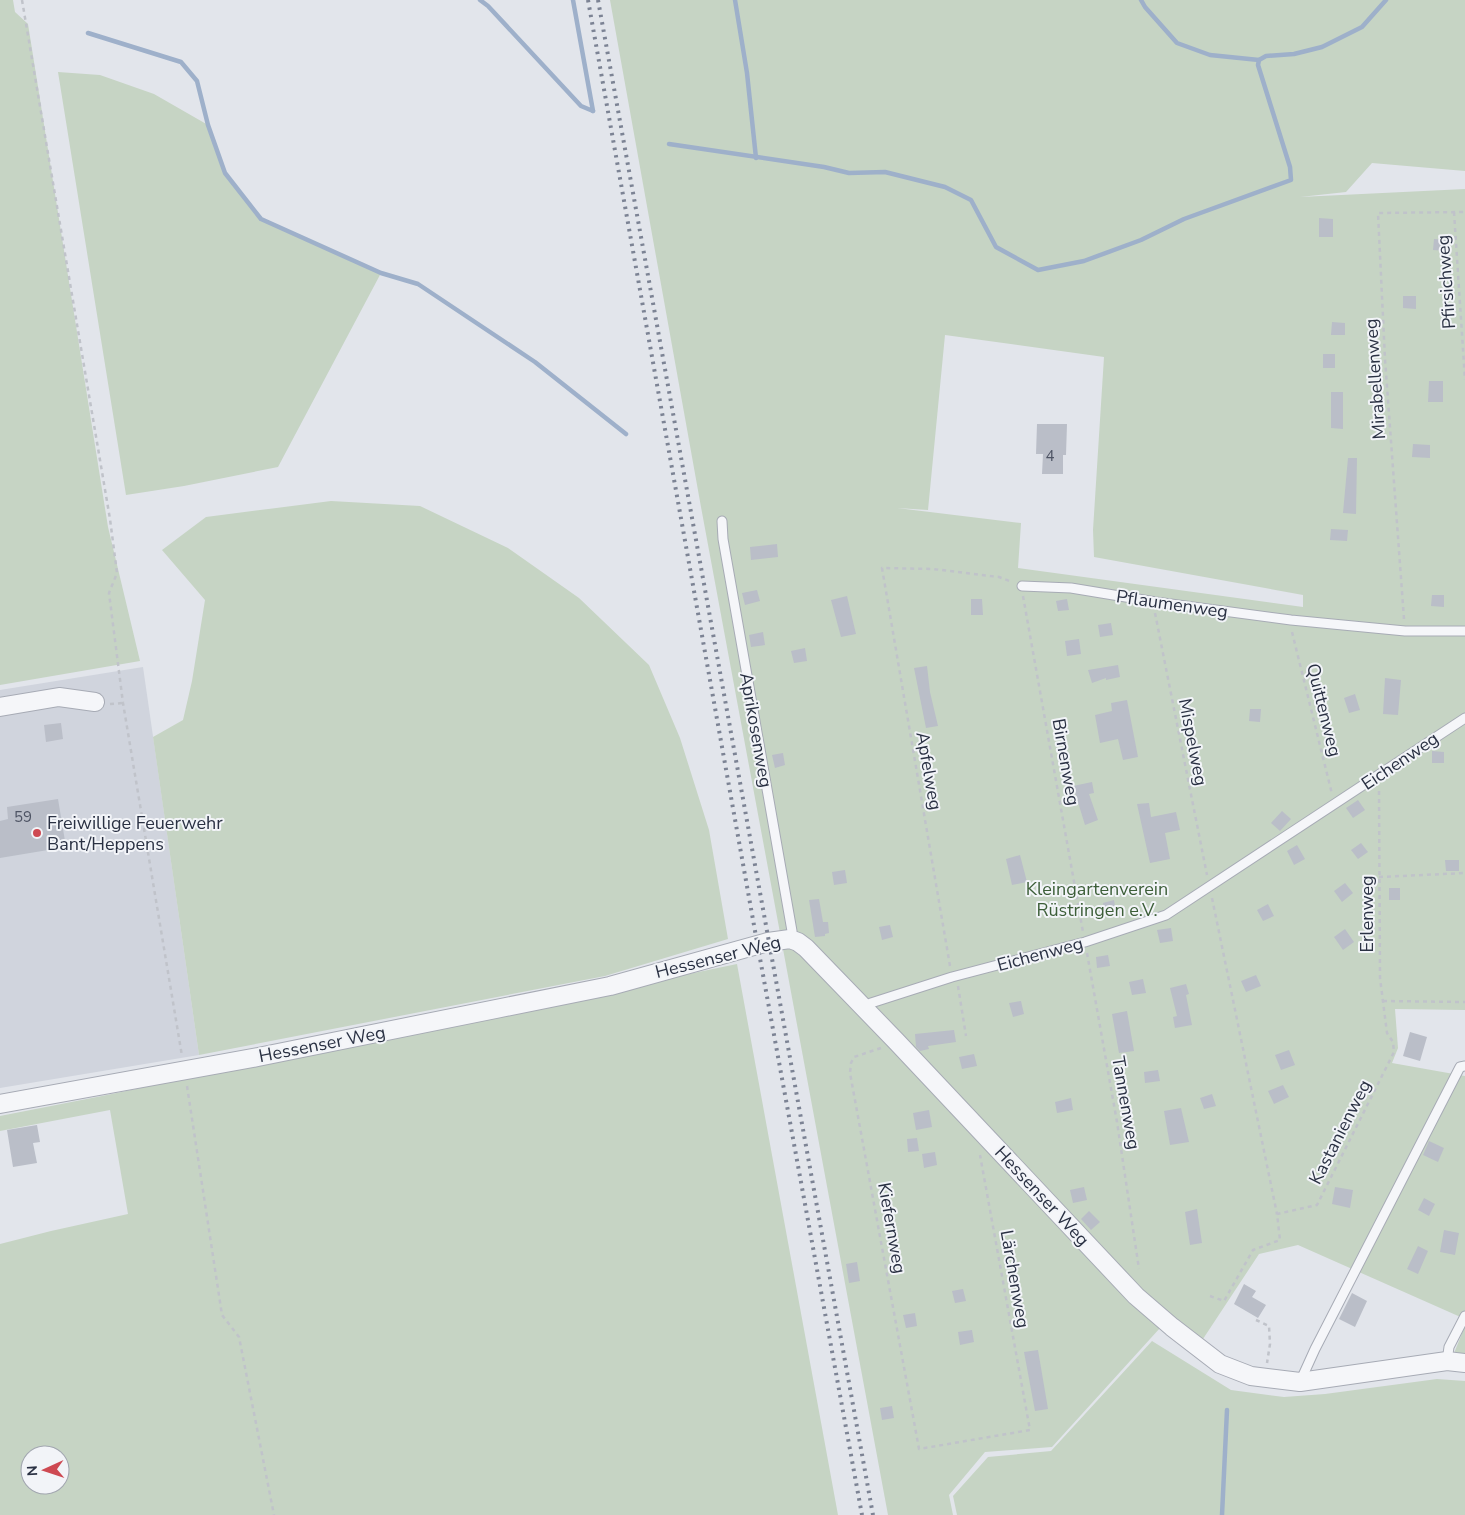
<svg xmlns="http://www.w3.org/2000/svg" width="1465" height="1515" font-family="'Nunito Sans',sans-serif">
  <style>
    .built { fill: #d0d4dd }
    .green { fill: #c6d4c4; fill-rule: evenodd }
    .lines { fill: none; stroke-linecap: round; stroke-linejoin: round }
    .stream { stroke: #9eb0ca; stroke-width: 4.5 }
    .building { fill: #babec8 }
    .lane-casing { stroke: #a7abb5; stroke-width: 11 }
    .street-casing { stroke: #a7abb5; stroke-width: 20 }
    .path { stroke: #c0c3ca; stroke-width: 2.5; stroke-dasharray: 4 4; stroke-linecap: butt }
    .lane { stroke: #f5f6f9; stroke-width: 9 }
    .street { stroke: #f5f6f9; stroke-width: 18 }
    .rail { stroke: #7c8394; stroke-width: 4; stroke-dasharray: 2.5 5; stroke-linecap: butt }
    .poi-dot { fill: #ce4952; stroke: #f2f4f8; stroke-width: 2 }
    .labels { text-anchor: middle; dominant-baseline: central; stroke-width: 4; stroke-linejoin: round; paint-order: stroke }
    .number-label { font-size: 15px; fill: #4e5464 }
    .street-label { font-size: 18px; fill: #2a3143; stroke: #f2f4f8 }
    .poi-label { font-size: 18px; fill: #2a3143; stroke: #f2f4f8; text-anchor: start }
    .park-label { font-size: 18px; fill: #3c5e38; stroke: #f2f4f8 }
  </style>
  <rect width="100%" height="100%" fill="#e2e5eb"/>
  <polygon class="built" points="143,667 199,1055 0,1088 0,690"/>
  <g class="green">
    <polygon points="0,0 13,0 15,12 28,24 108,527 140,661 0,685"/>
    <path d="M610,0H1465V171L1372,163L1346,192L1300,197L1465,189V1010L1395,1009L1398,1048L1392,1063L1465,1076V1319L1298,1245L1259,1254L1203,1339L1170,1317L1052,1447L985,1452L949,1495L953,1515H888L701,507ZM945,335L1104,357L1093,530L1094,557L1303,595V607L1018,568L1021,523L897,508L928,510Z"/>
    <polygon points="58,72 100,75 154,94 208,125 225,173 261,219 381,273 278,467 184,486 126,495"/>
    <polygon points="331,501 420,506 508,548 579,598 649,665 680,738 709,830 728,939 605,976 199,1055 153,737 183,720 192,681 205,600 162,550 206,517"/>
    <path d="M737,964L838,1515H0V1244L51,1231L128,1214L110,1110L0,1131V1116L107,1095ZM30,1455H60V1485H30Z"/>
    <polygon points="1465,1326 1465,1359 1452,1358"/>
    <polygon points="1152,1341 1231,1390 1284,1397 1325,1394 1437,1379 1465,1381 1465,1515 957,1515 953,1496 988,1457 1051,1451"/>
  </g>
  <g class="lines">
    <g class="stream">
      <polyline points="480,0 488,6 581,106 593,111"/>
      <polyline points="573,0 593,111"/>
      <polyline points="735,0 747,73 756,158"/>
      <polyline points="1141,0 1145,7 1177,43 1210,55 1259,60"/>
      <polyline points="88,33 181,62 197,81 208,125 225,173 261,219 381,273 418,284 535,362 626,434"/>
      <polyline points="669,144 824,167 849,173 885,172 945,187 971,200 996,247 1038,270 1084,261 1141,240 1184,219 1291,180 1290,167 1258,65 1259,60 1266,56 1294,54 1322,47 1362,27 1386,0"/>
      <polyline points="1222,1515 1227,1410"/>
    </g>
  </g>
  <g class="building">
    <polygon points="1319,218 1333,219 1333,237 1319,237"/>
    <polygon points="1434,239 1447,240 1446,251 1433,250"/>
    <polygon points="1403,296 1416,296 1416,309 1403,308"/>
    <polygon points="1332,322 1345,323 1345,335 1331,335"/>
    <rect x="1323" y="354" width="12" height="14"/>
    <polygon points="1429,381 1443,381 1443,402 1428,402"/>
    <polygon points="1331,392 1343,392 1343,429 1331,428"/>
    <polygon points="1037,424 1067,424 1066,455 1063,455 1063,474 1042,474 1043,454 1036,454"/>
    <polygon points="1413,444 1430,445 1430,458 1412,457"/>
    <polygon points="1348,458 1357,458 1356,514 1343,513"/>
    <polygon points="1331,529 1348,530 1347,541 1330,540"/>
    <polygon points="777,544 778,557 751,560 750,547"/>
    <polygon points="757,590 760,601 745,605 742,593"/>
    <polygon points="1432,595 1444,595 1444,607 1431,606"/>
    <polygon points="847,596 856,634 841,637 831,600"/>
    <polygon points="971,599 982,599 983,615 971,615"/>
    <polygon points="1067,599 1069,610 1058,611 1056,601"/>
    <polygon points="1111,623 1113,635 1100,637 1098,625"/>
    <polygon points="763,632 765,645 751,647 749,635"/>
    <polygon points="1079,639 1081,654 1067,656 1065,641"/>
    <polygon points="805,648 807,661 794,663 791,651"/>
    <polygon points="1118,665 1120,677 1106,680 1106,678 1092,683 1088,670"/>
    <polygon points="927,666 930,692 938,726 926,728 914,668"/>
    <polygon points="1385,678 1401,680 1398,715 1383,714"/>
    <polygon points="1355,694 1360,710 1349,713 1344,698"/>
    <polygon points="1127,700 1138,757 1123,760 1118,739 1100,743 1095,715 1112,711 1111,703"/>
    <polygon points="1250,709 1261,709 1260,722 1249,721"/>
    <polygon points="61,723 63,739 46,742 44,725"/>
    <polygon points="1432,751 1444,752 1444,763 1432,763"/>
    <polygon points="783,753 785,765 775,768 772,755"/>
    <polygon points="1092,782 1094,793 1089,794 1098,820 1085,825 1073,786"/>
    <polygon points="58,799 66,847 0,858 0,821 8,819 7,807"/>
    <polygon points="1358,800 1365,810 1353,818 1346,808"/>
    <polygon points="1149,803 1151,817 1176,812 1180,830 1165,833 1170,859 1150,863 1137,804"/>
    <polygon points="1282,811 1291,819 1280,831 1271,823"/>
    <polygon points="1361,843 1368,852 1358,859 1351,850"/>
    <polygon points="1297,845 1305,859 1294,865 1287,851"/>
    <polygon points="1020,855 1027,882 1012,885 1006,859"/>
    <polygon points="1445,860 1459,860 1459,871 1446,871"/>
    <polygon points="845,870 847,883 834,885 832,872"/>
    <polygon points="1345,883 1353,893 1342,902 1334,891"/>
    <rect x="1389" y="888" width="11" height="12"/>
    <polygon points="819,899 823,922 828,922 829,933 825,934 825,936 815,937 809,900"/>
    <polygon points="1114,900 1116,912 1105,915 1103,903"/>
    <polygon points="1268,904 1274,916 1263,921 1257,910"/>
    <polygon points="890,925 893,937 882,940 879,927"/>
    <polygon points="1171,928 1173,941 1160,943 1157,930"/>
    <polygon points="1345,929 1354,942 1343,950 1334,937"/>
    <polygon points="1108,955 1110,966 1097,968 1096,957"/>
    <polygon points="1256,975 1261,986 1246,992 1241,981"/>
    <polygon points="1143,979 1146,993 1132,995 1129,982"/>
    <polygon points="1186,984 1189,994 1186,995 1192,1025 1175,1028 1173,1017 1177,1016 1170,988"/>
    <polygon points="1021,1001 1024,1014 1013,1017 1009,1003"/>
    <polygon points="1127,1011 1134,1051 1119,1053 1112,1014"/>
    <polygon points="954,1030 956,1042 928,1046 929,1049 920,1051 916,1047 915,1034"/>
    <polygon points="1410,1032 1427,1037 1420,1061 1403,1056"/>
    <polygon points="1289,1050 1295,1065 1281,1070 1275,1055"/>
    <polygon points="974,1054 977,1066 962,1069 959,1057"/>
    <polygon points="1158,1070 1160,1081 1145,1083 1144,1072"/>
    <polygon points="1283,1085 1289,1097 1274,1104 1268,1091"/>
    <polygon points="1212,1094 1216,1106 1204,1109 1200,1098"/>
    <polygon points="1071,1098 1073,1110 1057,1113 1055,1102"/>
    <polygon points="1181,1108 1189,1142 1170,1145 1164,1111"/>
    <polygon points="929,1110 932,1127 916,1130 913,1113"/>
    <polygon points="37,1125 40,1142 33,1143 37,1163 13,1167 7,1130"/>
    <polygon points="917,1138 919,1151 908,1152 907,1139"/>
    <polygon points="1429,1141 1444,1148 1438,1162 1423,1155"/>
    <polygon points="935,1152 937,1165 924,1168 922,1154"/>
    <polygon points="1084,1187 1087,1200 1073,1203 1070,1190"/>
    <polygon points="1335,1187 1353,1190 1350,1208 1332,1204"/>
    <polygon points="1424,1198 1435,1204 1429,1216 1418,1210"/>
    <polygon points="1197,1209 1202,1243 1190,1245 1185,1212"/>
    <polygon points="1089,1211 1100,1222 1091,1230 1081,1219"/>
    <polygon points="1444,1230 1459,1233 1455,1255 1440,1252"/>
    <polygon points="1418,1246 1428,1251 1418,1274 1407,1269"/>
    <polygon points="857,1262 860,1281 849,1283 846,1264"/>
    <polygon points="1244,1284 1256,1291 1252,1297 1266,1305 1258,1318 1234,1304"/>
    <polygon points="963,1289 966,1301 955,1303 952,1291"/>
    <polygon points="1352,1293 1367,1301 1355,1327 1339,1319"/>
    <polygon points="915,1313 917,1326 906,1328 903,1315"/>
    <polygon points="972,1330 974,1342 960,1345 958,1332"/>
    <polygon points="1038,1350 1048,1409 1035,1411 1024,1352"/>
    <polygon points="892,1406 894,1418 882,1420 880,1408"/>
  </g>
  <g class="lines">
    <defs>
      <g id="lane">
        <polyline points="722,521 723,539 792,931 790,939"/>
        <polyline points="1022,586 1071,588 1156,602 1291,620 1405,631 1465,631"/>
        <polyline points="864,1008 871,1003 952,977 1085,942 1166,915 1465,718"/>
        <polyline points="1447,1361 1449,1347 1465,1316"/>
        <polyline points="1300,1382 1315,1349 1460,1067 1465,1066"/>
      </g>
      <g id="street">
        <polyline points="0,707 59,697 95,702"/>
        <polyline points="0,1104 258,1057 610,986 768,942 790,939 798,942 806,948 896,1041 1136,1296 1172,1327 1220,1364 1251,1376 1300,1382 1447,1361 1465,1363"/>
      </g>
    </defs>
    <use href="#lane" class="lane-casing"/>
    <use href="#street" class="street-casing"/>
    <g class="path">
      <polyline points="22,0 110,519 117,573 109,593 123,703 182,1056"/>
      <polyline points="1454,212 1465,380"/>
      <polyline points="1023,596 1083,932"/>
      <polyline points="1155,613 1207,875"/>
      <polyline points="1404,619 1385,359 1378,213 1465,212"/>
      <polyline points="1292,632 1332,794"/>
      <polyline points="110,704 123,703"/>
      <polyline points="1379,877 1465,873"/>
      <polyline points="1212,898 1277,1214"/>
      <polyline points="1087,953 1117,1122 1139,1269"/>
      <polyline points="950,966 882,568 933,569 999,577 1012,582"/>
      <polyline points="958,986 966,1036"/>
      <polyline points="1383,1001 1465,1002"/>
      <polyline points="881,1048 854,1057 851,1063 850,1073 919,1449 1030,1430 980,1155"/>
      <polyline points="187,1086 222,1315 239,1337 274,1515"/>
      <polyline points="1210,1296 1224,1301 1253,1250 1280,1240 1277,1214 1317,1205 1394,1052 1393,1042 1387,1033 1380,978 1379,788"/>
      <polyline points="1256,1320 1269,1326 1270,1344 1267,1363"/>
    </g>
    <use href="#lane" class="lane"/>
    <use href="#street" class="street"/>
    <g class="rail">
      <polyline points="588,0 757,942 862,1515"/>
      <polyline points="598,0 873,1515"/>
    </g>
  </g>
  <circle class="poi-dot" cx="37" cy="833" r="5"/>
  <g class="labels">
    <g class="number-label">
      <text x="1050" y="456">4</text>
      <text x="23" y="817">59</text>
    </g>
    <g class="street-label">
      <text transform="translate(1446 282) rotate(-94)">Pfirsichweg</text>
      <text transform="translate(1375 379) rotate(-94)">Mirabellenweg</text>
      <text transform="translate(1172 604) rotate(8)">Pflaumenweg</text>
      <text transform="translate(1324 710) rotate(76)">Quittenweg</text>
      <text transform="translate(756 730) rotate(80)">Aprikosenweg</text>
      <text transform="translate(1193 742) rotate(79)">Mispelweg</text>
      <text transform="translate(1400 761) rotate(-34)">Eichenweg</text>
      <text transform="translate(1066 762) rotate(80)">Birnenweg</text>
      <text transform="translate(929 771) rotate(80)">Apfelweg</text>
      <text transform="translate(1367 914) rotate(-90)">Erlenweg</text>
      <text transform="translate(1040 954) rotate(-15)">Eichenweg</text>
      <text transform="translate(718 957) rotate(-14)">Hessenser Weg</text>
      <text transform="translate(322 1044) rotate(-11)">Hessenser Weg</text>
      <text transform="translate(1126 1103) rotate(80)">Tannenweg</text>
      <text transform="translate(1340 1132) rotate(-63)">Kastanienweg</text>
      <text transform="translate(1042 1196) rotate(47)">Hessenser Weg</text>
      <text transform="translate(892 1228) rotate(80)">Kiefernweg</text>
      <text transform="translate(1015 1279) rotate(80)">Lärchenweg</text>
    </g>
    <g class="poi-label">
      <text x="47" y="823">Freiwillige Feuerwehr<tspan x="47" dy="21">Bant/Heppens</tspan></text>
    </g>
    <g class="park-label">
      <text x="1097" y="889">Kleingartenverein<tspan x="1097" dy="21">Rüstringen e.V.</tspan></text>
    </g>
  </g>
  <g transform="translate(45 1470) rotate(267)"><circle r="24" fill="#f2f4f8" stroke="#a2a6b0"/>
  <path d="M0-4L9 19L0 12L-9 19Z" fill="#ce4952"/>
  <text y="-8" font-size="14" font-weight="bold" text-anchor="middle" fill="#2a3143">N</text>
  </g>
</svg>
